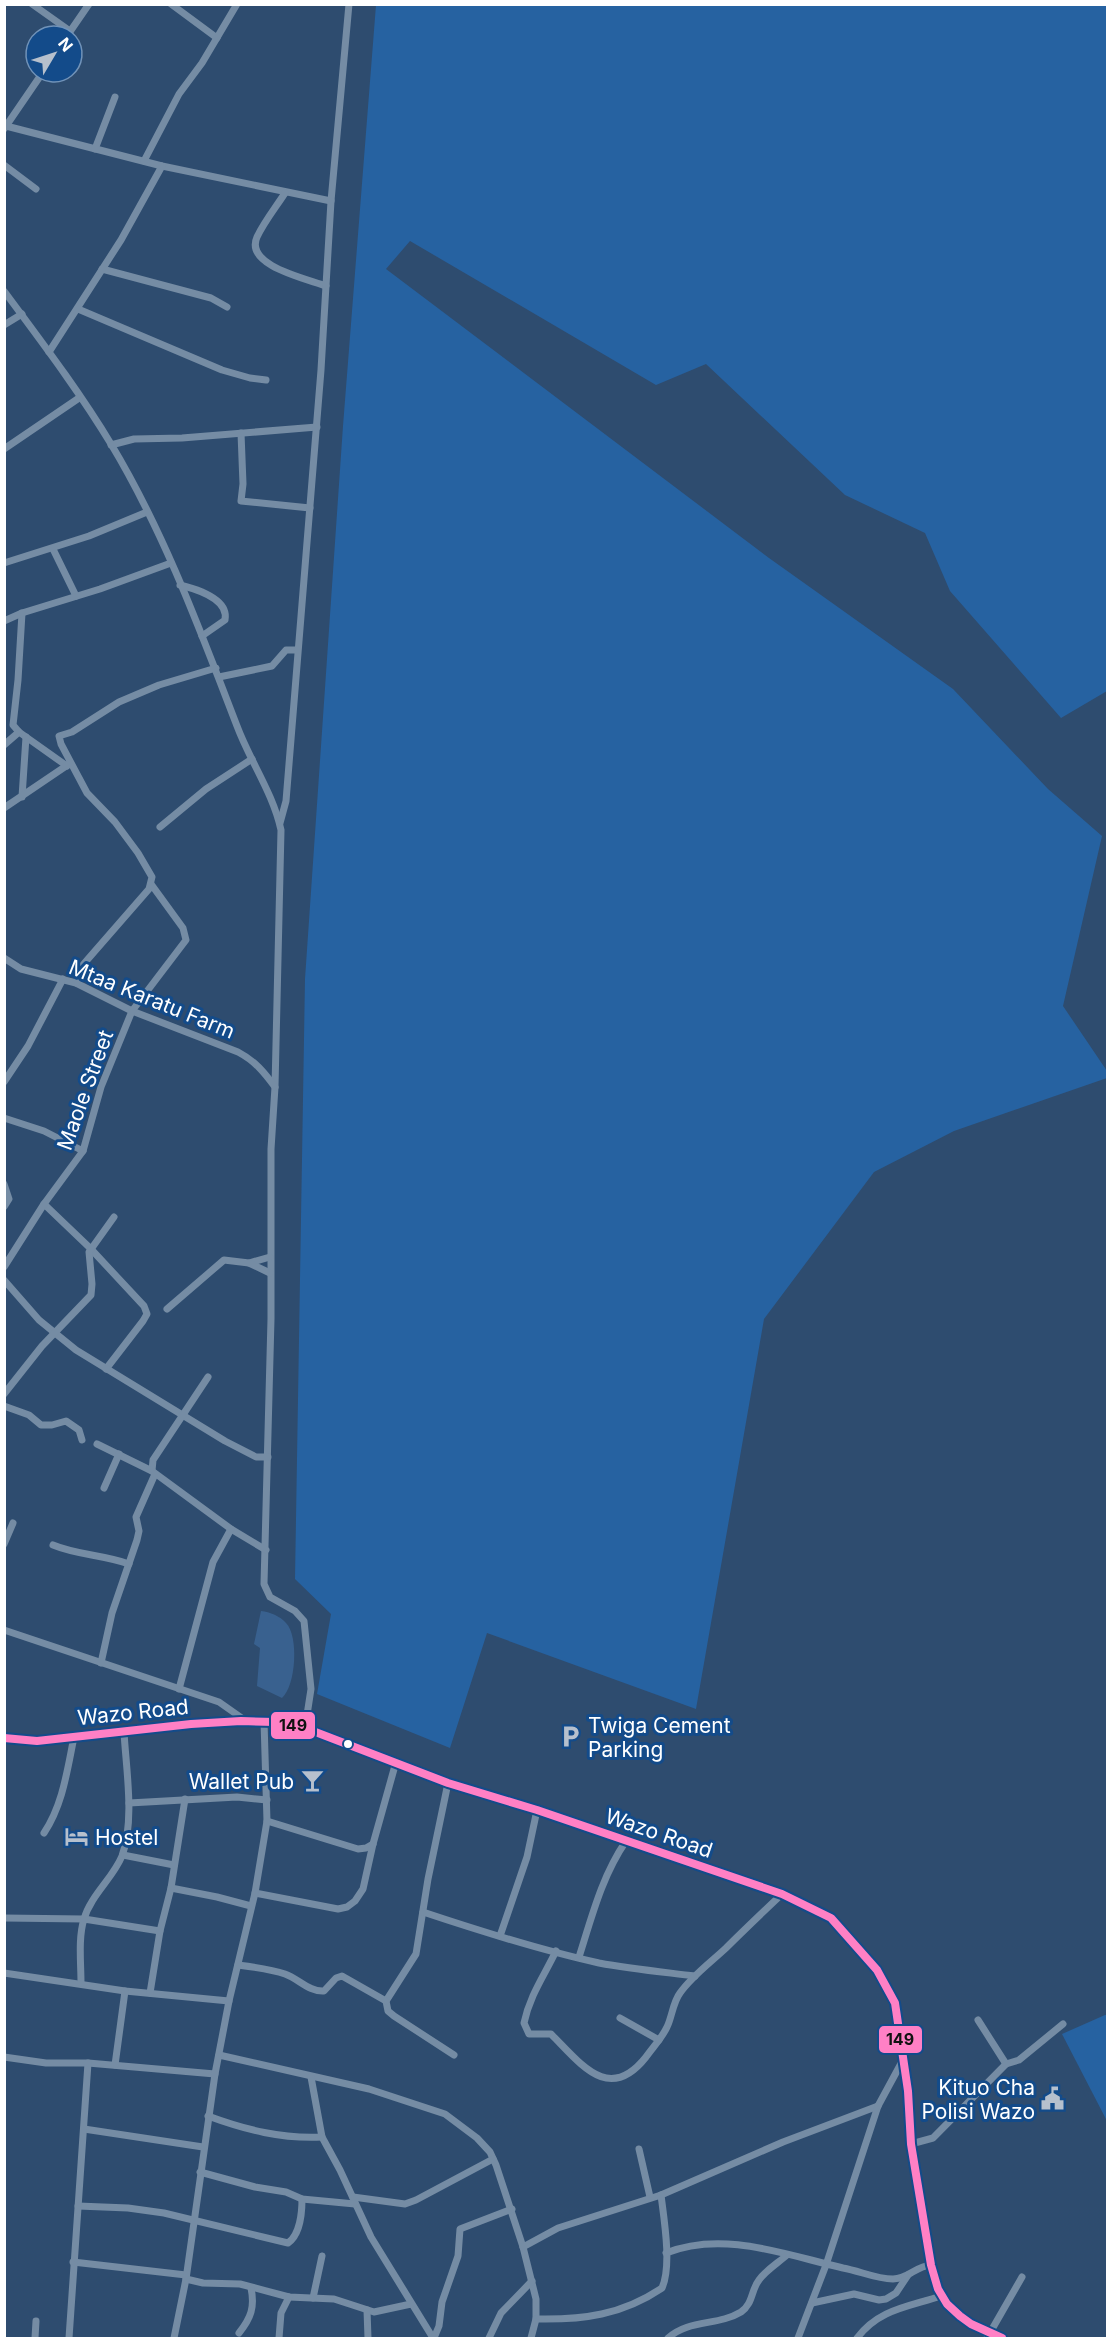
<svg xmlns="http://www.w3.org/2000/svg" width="1112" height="2343" font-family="Inter,sans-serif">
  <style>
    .green { fill: #2662a1 }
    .water { fill: #39618f }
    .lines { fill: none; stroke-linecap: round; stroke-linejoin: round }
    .street { stroke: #758ca4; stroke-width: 7 }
    .secondary { stroke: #70879f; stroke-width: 9 }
    .bus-1-casing { stroke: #134b8a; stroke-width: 12 }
    .bus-1 { stroke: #ff80c5; stroke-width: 8 }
    .bus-dot { fill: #fff; stroke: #134b8a; stroke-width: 2 }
    .labels { text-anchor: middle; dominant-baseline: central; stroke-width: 6; stroke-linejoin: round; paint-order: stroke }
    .street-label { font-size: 21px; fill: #fff; stroke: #134b8a }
    .poi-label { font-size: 21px; fill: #fff; stroke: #134b8a; text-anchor: start }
    .line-badge { stroke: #134b8a; stroke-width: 2 }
    .pale-badge-label { font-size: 16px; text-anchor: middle; font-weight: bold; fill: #111 }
  </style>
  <rect width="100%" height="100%" fill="#2e4c6f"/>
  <g class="green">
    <polygon points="376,5 1108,5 1107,691 1061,718 950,591 925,533 845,495 706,364 656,385 410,241 386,269 769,558 953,689 1048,789 1102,836 1063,1006 1107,1071 1107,1078 954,1131 874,1172 764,1319 696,1709 487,1633 450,1748 317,1694 331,1614 295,1579 305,979 343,426"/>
    <polygon points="1105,2015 1107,2015 1107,2121 1062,2034"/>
  </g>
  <path class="water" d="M261,1611C270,1612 280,1616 286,1623C299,1636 296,1686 282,1698L257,1686L260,1648L254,1644Z"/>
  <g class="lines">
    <g class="street">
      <polyline points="32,4 70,31"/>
      <polyline points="171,4 217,38"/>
      <polyline points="67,36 89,4"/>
      <polyline points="6,126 162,166 331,201"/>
      <polyline points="4,129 43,72"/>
      <polyline points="95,149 115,97"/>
      <polyline points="144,161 179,94 202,63 237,4"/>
      <polyline points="4,165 36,189"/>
      <path d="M285,193C276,207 264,222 257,237C244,266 308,279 326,286"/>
      <polyline points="102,269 211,298 227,307"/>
      <path d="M4,291C41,341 79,391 111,444C164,532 200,630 237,726C250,761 273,793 281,830L275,1087L271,1149V1319L264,1584L270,1597L295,1611L304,1621L311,1689L305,1728"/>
      <polyline points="78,309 222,370 250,378 266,380"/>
      <polyline points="4,325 22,314"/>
      <polyline points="49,352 121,240 162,166"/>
      <polyline points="241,433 243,484 241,501 310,508"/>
      <polyline points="111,445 134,439 182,438 317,427"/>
      <polyline points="4,449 79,398"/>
      <polyline points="53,549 76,596"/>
      <polyline points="4,563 89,536 147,512"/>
      <path d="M180,585C196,589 229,599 225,620L202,636"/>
      <polyline points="22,613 18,680 13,725 19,732 67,766"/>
      <polyline points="4,621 22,613 100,589 171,563"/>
      <polyline points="219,677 272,666 286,650 297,650"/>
      <polyline points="4,745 19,732"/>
      <polyline points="22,797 26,737"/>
      <polyline points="4,808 69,764"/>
      <polyline points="280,823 286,801 321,370 331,201 349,4"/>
      <polyline points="160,827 206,789 252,759"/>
      <path d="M4,958L21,969L76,983L132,1011L238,1052C255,1061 264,1072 275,1087"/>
      <polyline points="76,983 82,966 88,959 149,889 152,877 138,853 115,822 87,793 61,744 59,736 72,732 119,702 159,685 216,668"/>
      <polyline points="4,1082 28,1046 63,979"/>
      <polyline points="4,1118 44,1131 83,1151"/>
      <polyline points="4,1184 9,1199 4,1207"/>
      <polyline points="44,1204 90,1248 144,1306 147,1314 143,1321 106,1369"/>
      <polyline points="249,1263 270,1257"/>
      <polyline points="4,1267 44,1204 83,1151 101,1087 132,1011 186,940 183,928 151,884"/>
      <polyline points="4,1280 39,1320 76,1350 225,1441 256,1457 268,1457"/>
      <polyline points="167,1309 224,1260 249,1263 270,1273"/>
      <polyline points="208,1377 153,1460 152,1471 231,1529 266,1550"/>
      <polyline points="4,1394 42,1346 91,1295 92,1284 89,1252 114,1217"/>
      <polyline points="4,1406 29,1415 41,1425 52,1425 66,1421 79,1430 82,1440"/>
      <polyline points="97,1444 152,1471"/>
      <polyline points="104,1488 119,1454"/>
      <polyline points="4,1544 13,1523"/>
      <path d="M53,1545C77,1555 104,1555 129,1564"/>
      <polyline points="4,1630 219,1702 246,1721"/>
      <polyline points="101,1663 112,1613 137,1540 139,1531 136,1517 155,1474"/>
      <polyline points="179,1689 213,1562 231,1529"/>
      <polyline points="448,1783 428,1879 416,1954 386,2001 388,2011 394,2016 454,2055"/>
      <polyline points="129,1803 237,1797 267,1800"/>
      <polyline points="267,1821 358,1849 366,1848 373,1844"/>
      <path d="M44,1833C63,1804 67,1771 74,1737"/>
      <polyline points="123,1855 174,1865"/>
      <polyline points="171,1888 217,1897 251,1906"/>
      <polyline points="255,1893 338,1909 347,1907 355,1901 363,1889 373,1844 396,1762"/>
      <path d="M423,1912C480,1931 540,1950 599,1963C631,1969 663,1972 695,1976"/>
      <polyline points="4,1918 84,1919 160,1931"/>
      <polyline points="500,1936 527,1857 537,1810"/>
      <path d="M556,1951C544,1976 530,1995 524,2023L529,2034H551C581,2064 609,2104 646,2057C653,2047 662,2038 667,2027C672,2017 673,2002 680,1993C692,1976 710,1963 726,1948C744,1930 763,1912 782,1894"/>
      <path d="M579,1957C592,1916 602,1876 626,1841"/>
      <path d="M238,1965C254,1967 271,1969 285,1974C299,1979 309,1992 324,1991L336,1978L342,1976L386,2001"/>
      <polyline points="4,1973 125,1991 229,2001"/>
      <path d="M81,1983C81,1963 78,1938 84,1919C91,1895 113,1878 122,1856C135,1820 126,1769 124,1732"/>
      <polyline points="150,1993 160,1931 171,1888 185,1799"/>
      <polyline points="620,2018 659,2040"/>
      <polyline points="978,2020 1006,2064"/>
      <polyline points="219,2055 369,2089 445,2114 477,2138 490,2152 496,2165 523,2247 536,2299 536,2319 531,2338"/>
      <polyline points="4,2057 46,2063 88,2063 215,2074"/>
      <polyline points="115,2065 125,1991"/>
      <polyline points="311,2077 322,2137 340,2170 371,2237 433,2338"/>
      <path d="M208,2116C246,2130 282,2139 322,2137"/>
      <polyline points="84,2129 203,2147"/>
      <polyline points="911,2144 933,2138 1006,2064 1019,2060 1063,2024"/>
      <polyline points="639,2149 650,2197"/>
      <polyline points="200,2172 255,2187 286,2192 302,2199 355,2204"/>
      <polyline points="353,2197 405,2204 416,2200 493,2159"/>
      <path d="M78,2206L128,2208L164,2213L288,2243C300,2235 302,2212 302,2199"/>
      <polyline points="523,2247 558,2228 661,2195 783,2142 878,2106"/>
      <path d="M666,2253C723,2230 786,2255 843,2268C860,2271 876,2279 893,2279C908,2279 916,2266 931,2265"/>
      <polyline points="73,2262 186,2275"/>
      <polyline points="186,2279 203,2283 240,2284 289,2297 334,2299 374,2312 411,2304"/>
      <polyline points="313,2298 322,2256"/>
      <polyline points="812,2303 854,2294 879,2300 886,2299 896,2293 908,2275"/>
      <polyline points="367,2310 368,2338"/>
      <path d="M536,2319C583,2320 622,2315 662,2288C672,2266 664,2219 661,2195"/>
      <path d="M239,2333C251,2318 255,2307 251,2288"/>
      <polyline points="35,2338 36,2321"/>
      <polyline points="69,2338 88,2063"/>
      <polyline points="174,2338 186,2279 215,2074 229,2001 255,1893 267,1821 264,1721"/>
      <polyline points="279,2338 281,2313 289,2297"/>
      <polyline points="434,2338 439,2326 442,2302 458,2256 460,2229 512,2209"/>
      <polyline points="489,2338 501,2313 532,2281"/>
      <path d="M668,2338C689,2319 718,2326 741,2312C753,2304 751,2290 759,2280C766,2270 778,2263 787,2255"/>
      <polyline points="798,2338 826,2265 878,2106 904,2058"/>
      <path d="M857,2338C879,2309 908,2307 941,2296"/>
      <polyline points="987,2338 1022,2277"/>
    </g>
    <polyline class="secondary" points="4,1738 37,1741 191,1724 241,1721 275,1722 305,1728 448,1783 537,1810 782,1894 831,1918 877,1970 895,2003 908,2091 911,2144 931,2265 938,2289 947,2304 960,2316 971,2324 1002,2338"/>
    <defs>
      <polyline id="bus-1" points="4,1738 37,1741 191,1724 241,1721 275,1722 305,1728 448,1783 537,1810 782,1894 831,1918 877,1970 895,2003 908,2091 911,2144 931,2265 938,2289 947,2304 960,2316 971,2324 1002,2338"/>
    </defs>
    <use href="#bus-1" class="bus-1-casing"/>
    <use href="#bus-1" class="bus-1"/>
  </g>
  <defs>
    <symbol id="parking-bare" viewBox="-9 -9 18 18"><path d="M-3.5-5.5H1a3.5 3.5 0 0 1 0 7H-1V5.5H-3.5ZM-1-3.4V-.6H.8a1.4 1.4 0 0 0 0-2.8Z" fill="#b6c0cd" stroke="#134b8a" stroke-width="2.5" paint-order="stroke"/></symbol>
    <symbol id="bar-bare" viewBox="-9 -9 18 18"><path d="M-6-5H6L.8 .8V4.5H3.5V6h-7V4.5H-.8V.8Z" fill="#b6c0cd" stroke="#134b8a" stroke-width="2.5" paint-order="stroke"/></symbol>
    <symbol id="hotel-bare" viewBox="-9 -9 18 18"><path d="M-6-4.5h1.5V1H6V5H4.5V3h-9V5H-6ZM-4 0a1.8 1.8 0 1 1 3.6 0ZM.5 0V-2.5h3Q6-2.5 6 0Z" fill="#b6c0cd" stroke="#134b8a" stroke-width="2.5" paint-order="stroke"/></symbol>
    <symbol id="civic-bare" viewBox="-9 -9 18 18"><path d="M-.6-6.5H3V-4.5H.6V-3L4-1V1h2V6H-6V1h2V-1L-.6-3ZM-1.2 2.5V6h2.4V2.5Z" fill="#b6c0cd" stroke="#134b8a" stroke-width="2.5" paint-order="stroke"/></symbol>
  </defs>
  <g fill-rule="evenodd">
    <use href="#parking-bare" x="554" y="1720" width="33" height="33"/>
    <use href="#bar-bare" x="296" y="1764" width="33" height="33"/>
    <use href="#hotel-bare" x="60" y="1820" width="33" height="33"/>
    <use href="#civic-bare" x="1036" y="2082" width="33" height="33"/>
  </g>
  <circle class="bus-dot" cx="348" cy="1744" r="5"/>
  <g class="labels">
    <g class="street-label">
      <text transform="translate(152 999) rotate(22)">Mtaa Karatu Farm</text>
      <text transform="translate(85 1090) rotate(-70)">Maole Street</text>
      <text transform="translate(133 1712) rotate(-6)">Wazo Road</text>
      <text transform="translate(659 1833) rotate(19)">Wazo Road</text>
    </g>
    <g class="poi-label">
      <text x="588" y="1725">Twiga Cement<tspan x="588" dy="24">Parking</tspan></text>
      <text x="294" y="1781" text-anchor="end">Wallet Pub</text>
      <text x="95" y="1837">Hostel</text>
      <text x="1035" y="2087" text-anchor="end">Kituo Cha<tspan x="1035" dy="24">Polisi Wazo</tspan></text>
    </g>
  </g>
  <g class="line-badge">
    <rect x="270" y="1711" width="46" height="29" rx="6" fill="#ff80c5"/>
    <rect x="878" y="2025" width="45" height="29" rx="6" fill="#ff80c5"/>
  </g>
  <g class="pale-badge-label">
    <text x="293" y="1731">149</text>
    <text x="900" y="2045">149</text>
  </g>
  <rect width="1112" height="2343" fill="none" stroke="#ffffff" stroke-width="12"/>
  <g transform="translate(54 54) rotate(51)"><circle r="28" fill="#134b8a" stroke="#7193b9" stroke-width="1.5"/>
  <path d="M0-4.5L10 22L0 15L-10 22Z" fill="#b6c0cd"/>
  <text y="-9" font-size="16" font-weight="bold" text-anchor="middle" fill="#ffffff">N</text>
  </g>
</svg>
